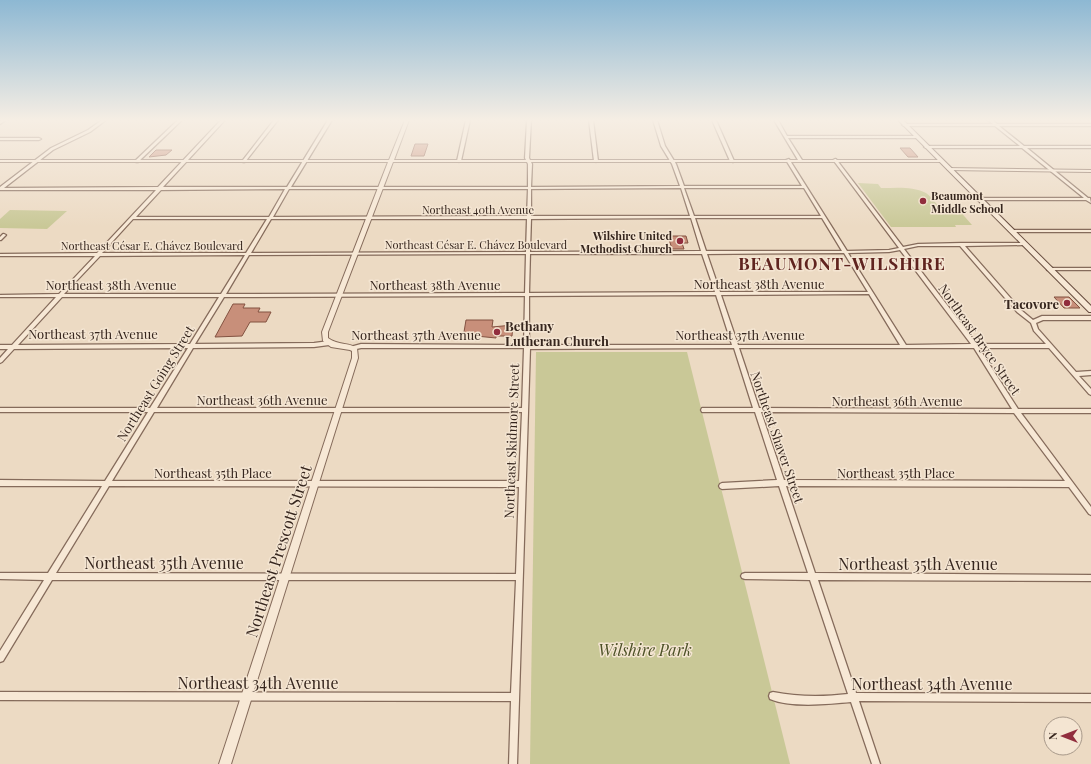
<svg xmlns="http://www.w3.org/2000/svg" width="1091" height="764" font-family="'Playfair Display',serif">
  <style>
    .green { fill: #c9c897 }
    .building { fill: #c88f7a; stroke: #835241 }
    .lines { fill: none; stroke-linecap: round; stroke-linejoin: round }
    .minor-casing { stroke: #856b5b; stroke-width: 2.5 }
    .tertiary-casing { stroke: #856b5b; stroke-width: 2 }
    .secondary-casing { stroke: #674c3e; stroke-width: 2 }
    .minor { fill: #f7e8d5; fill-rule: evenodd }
    .tertiary { fill: #f7e8d5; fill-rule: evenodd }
    .secondary { fill: #f7e8d5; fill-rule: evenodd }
    .poi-dot { fill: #912d3d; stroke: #f4e5d2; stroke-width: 1.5 }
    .labels { text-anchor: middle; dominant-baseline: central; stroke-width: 3; stroke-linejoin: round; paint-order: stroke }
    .far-poi-label { font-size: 11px; font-weight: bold; fill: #36261e; stroke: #f4e5d2; text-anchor: start }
    .far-street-label { font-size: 11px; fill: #36261e; stroke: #f4e5d2 }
    .street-label { font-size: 13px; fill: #36261e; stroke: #f4e5d2 }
    .poi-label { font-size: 13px; font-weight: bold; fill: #36261e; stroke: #f4e5d2; text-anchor: end }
    .near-street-label { font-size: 16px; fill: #36261e; stroke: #f4e5d2 }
    .near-park-label { font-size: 16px; font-style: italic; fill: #4c5126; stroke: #f4e5d2 }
    .district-label { font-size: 17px; font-weight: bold; letter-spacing: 1px; fill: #60241f; stroke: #f4e5d2 }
  </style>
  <rect width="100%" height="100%" fill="#ecdac3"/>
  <g class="green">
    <path d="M858,183L878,184L881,188C897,188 912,186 926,193C931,196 937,205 941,209H958L972,225H955L956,227H891Z"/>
    <polygon points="10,210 67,211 47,229 0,228 0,219"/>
    <polygon points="536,352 687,352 790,764 530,764"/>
  </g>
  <g class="building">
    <polygon points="415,144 428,144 424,156 411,156"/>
    <polygon points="900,148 910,148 918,157 908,157"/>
    <polygon points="156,150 172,150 166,155 149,157"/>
    <polygon points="668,236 686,236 688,243 682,243 684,249 672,249"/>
    <polygon points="1054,297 1069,297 1080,308 1064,308"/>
    <polygon points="233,304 245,304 243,308 260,308 258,312 271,312 266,322 250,322 242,336 215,337"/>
    <polygon points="466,320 493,320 492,327 513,325 512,336 496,336 496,338 476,336 475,338 463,338"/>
  </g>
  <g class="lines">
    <defs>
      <g id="minor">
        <polygon points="2,120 6,120 0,124 0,121"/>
        <path d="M102,120H106L90,132L53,150L4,188L158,187L221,120H225L163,187H287L328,120H332L291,187H528V164L525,158L527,120H531L529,158L532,164L531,187L680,186L672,164L661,146L653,120H657L665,146L676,164L684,186H802L786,160L789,159L847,251L889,250L899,248L834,161L833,160L835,159H836L903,247L918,244L961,243H1026V245H1024L965,246L1021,310L1033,320L1042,316H1091V320H1043L1036,323L1038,329L1076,372L1091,371V375L1079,376L1091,389V395L1089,394L1049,348H979L1018,409H1091V413H1021L1091,507V515L1089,514L1069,487L786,486L815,573L1091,575V581L818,580L856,693L1091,694V702L859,701L880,764H872L851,702C829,704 791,708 770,699L769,696L770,693L773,692C798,697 823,697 848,694L810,580L745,579L742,578L741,576L742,574L745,573H808L779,486L722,489L720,488L719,486L720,484L722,483L777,480L755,412H702L701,410L702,408H753L734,348L530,349L517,764H509L511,701L0,700V692L511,693L516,580H52L3,661L0,662V651L44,580L0,579V573H48L102,486H0V480L105,481L148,412H0V408H150L188,348L14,349L2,362L0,363V358L8,349H0V345H12L56,297H0V295L59,294L95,256H0V254L97,253L156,190H0V187L51,148L88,130ZM681,188L690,216H531V189ZM684,188H804L821,216H694ZM285,189L269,217H136L161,190ZM289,189H528L527,216L273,217ZM691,218L701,251L530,252L531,219ZM695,218H822L842,251H706ZM133,219H267L246,253H102ZM271,219H527L526,252L251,253ZM918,246H960L1017,312L1031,323L1034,331L1046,344H977L904,249ZM900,250L971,344L906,345L848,253L889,252ZM844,253L868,292H720L707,254ZM526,254L525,293L226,294L249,255ZM530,254H702L715,292L529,293ZM245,255L221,294H64L100,256ZM869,294L900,345H738L721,295ZM716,295L732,345H529V296ZM525,296L524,345L361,344L350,347L349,348L352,350L361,348H524L522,408H157L193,348L314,347L329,345L332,343L329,341L314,343L195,344L224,297ZM62,297H219L190,344L18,345ZM739,348H974L1012,409L759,408ZM154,412H522L519,481H112ZM761,412L1014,413L1065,481L784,480ZM109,486L519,487L516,574L56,573Z"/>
        <polygon points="178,120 182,120 138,162 136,162 136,160"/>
        <polygon points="274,120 278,120 245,162 243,162 243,160"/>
        <polygon points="466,120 470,120 461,161 459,162 457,161"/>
        <polygon points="589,120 593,120 598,161 596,162 594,161"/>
        <polygon points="712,120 716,120 734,161 733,162 730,161"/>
        <polygon points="774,120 778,120 787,136 917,136 919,137 917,138 788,138 802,160 800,161 798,160"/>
        <polygon points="988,120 992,120 997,124 1091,124 1091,126 999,126 1024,146 1091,146 1091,148 1027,148 1088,198 1090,198 1091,203 1086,200 977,200 977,198 1084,198 1022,148 926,148 924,147 926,146 1020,146 995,126 904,126 902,125 904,124 993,124"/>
        <polygon points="0,138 39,138 41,139 39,140 0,140"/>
        <polygon points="1010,230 1091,230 1091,232 1011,232 1009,231"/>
        <polygon points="3,234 4,234 6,235 1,240 0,240 0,237"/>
        <rect x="1047" y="268" width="44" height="2"/>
      </g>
      <g id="tertiary">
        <path d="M405,120H409L394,160H940L942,161L940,162H393L328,332V338C339,346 348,342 357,348L358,358L231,764H219L352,358V351L350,350L331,347L323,341L322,332L388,162H0V160H389Z"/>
        <polygon points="947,168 1091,170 1091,172 949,170 947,169"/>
      </g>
      <polygon id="secondary" points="898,120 903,120 1091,306 1091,312 1089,312"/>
    </defs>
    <use href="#minor" class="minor-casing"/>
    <use href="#tertiary" class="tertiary-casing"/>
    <use href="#secondary" class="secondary-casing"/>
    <use href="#minor" class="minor"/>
    <use href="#tertiary" class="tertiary"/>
    <use href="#secondary" class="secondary"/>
  </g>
  <linearGradient id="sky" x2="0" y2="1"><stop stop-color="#8db8d3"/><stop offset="0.53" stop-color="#f6eee4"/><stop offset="1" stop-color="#f6eee4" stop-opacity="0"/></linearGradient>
  <rect width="1091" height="227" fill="url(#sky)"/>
  <g class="poi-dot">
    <circle cx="923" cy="201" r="4"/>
    <circle cx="680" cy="241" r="4"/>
    <circle cx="1067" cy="303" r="4"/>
    <circle cx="497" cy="332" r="4"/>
  </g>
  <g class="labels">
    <g class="far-poi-label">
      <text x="931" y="195">Beaumont<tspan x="931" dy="13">Middle School</tspan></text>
      <text x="672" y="235" text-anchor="end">Wilshire United<tspan x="672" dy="13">Methodist Church</tspan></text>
    </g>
    <g class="far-street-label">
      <text x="478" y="209">Northeast 40th Avenue</text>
      <text x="476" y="244">Northeast César E. Chávez Boulevard</text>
      <text x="152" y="245">Northeast César E. Chávez Boulevard</text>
    </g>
    <g class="street-label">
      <text x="759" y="283">Northeast 38th Avenue</text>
      <text x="111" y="284">Northeast 38th Avenue</text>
      <text x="435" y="284">Northeast 38th Avenue</text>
      <text x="93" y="333">Northeast 37th Avenue</text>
      <text x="416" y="334">Northeast 37th Avenue</text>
      <text x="740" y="334">Northeast 37th Avenue</text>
      <text transform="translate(980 339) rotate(55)">Northeast Bryce Street</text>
      <text transform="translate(155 383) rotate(-58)">Northeast Going Street</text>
      <text x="262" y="399">Northeast 36th Avenue</text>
      <text x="897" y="400">Northeast 36th Avenue</text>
      <text transform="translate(778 437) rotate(71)">Northeast Shaver Street</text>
      <text transform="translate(511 441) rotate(-88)">Northeast Skidmore Street</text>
      <text x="213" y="472">Northeast 35th Place</text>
      <text x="896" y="472">Northeast 35th Place</text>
    </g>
    <g class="poi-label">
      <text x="1059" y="303">Tacovore</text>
      <text x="505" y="325" text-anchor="start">Bethany<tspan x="505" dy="15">Lutheran Church</tspan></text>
    </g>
    <g class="near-street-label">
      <text transform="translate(278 551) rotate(-72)">Northeast Prescott Street</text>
      <text x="164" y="562">Northeast 35th Avenue</text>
      <text x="918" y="563">Northeast 35th Avenue</text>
      <text x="258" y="682">Northeast 34th Avenue</text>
      <text x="932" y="683">Northeast 34th Avenue</text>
    </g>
    <g class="near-park-label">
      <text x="645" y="649">Wilshire Park</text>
    </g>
    <g class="district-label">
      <text x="842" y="263">BEAUMONT-WILSHIRE</text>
    </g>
  </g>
  <g transform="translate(1063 736) rotate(270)"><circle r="19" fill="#f4e5d2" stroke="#a8998a"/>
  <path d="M0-3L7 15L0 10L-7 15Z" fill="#912d3d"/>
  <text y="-6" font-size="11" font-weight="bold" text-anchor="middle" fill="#36261e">N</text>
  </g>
</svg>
